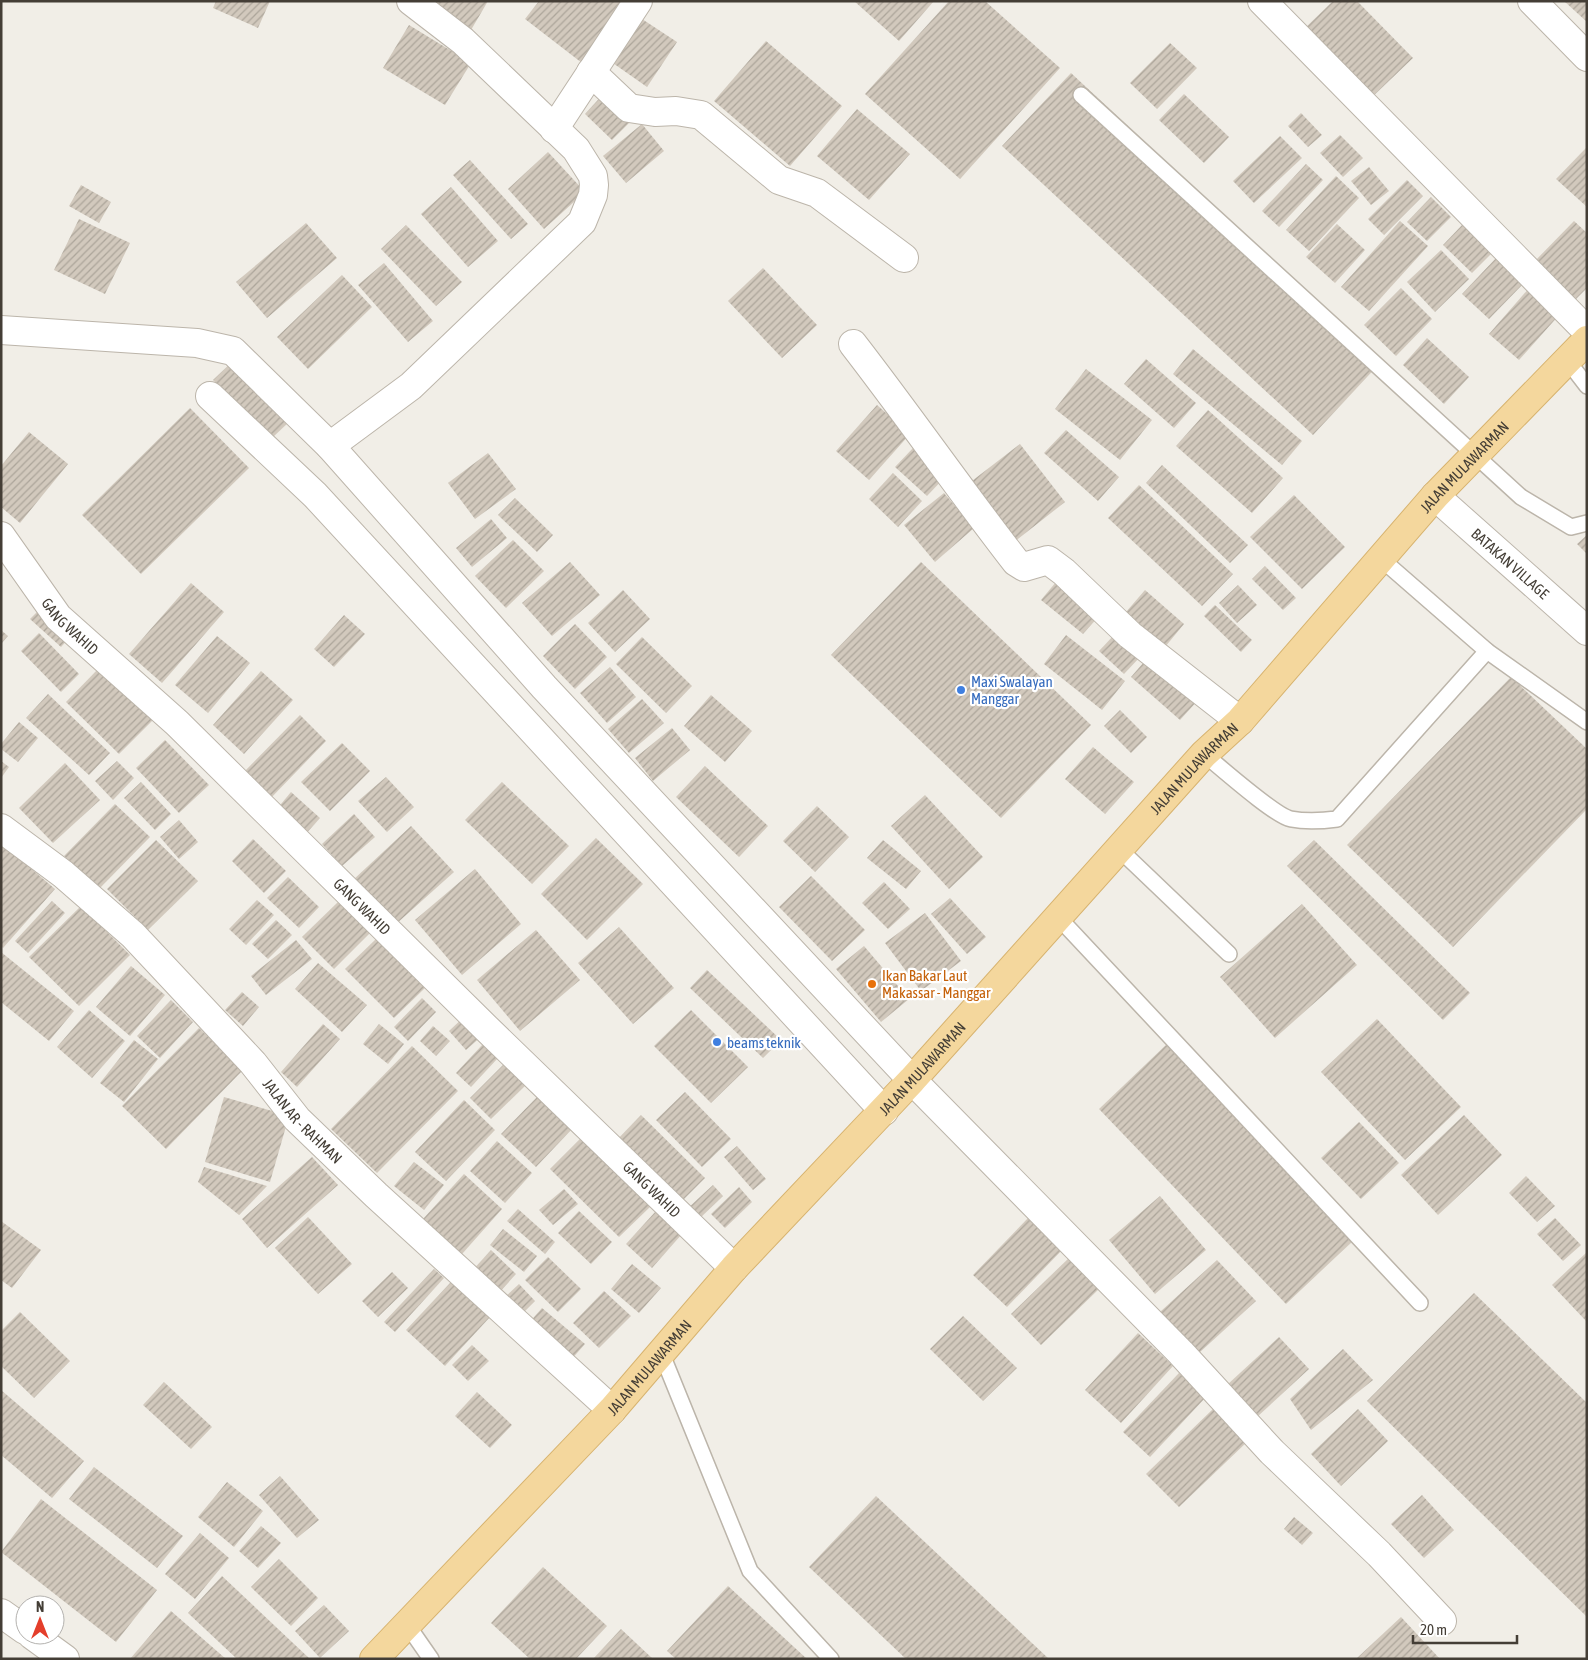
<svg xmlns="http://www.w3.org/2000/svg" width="1588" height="1660" font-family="'Asap Condensed',sans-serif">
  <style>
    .building { fill: url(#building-hatch) }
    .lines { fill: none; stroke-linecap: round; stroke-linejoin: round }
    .service-casing { stroke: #bcb5aa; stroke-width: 18 }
    .minor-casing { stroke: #bcb5aa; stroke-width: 30 }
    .primary-casing { stroke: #d7b36f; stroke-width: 30 }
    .service { stroke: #fff; stroke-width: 15 }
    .minor { stroke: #fff; stroke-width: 28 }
    .primary { stroke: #f4d79d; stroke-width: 28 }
    .shop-dot { fill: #3f7fe0; stroke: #fff; stroke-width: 2 }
    .food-dot { fill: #e8710a; stroke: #fff; stroke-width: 2 }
    .labels { text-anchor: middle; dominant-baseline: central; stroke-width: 4.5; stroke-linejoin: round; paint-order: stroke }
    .street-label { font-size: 15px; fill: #443e36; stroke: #fff }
    .shop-label { font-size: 15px; fill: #366cbe; stroke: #fff; text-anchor: start }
    .food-label { font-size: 15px; fill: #c56008; stroke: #fff; text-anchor: start }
  </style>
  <defs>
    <pattern id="building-hatch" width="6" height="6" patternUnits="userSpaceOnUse" patternTransform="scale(1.25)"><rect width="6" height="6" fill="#d2c9bd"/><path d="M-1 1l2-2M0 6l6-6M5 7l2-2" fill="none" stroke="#aca59a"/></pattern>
  </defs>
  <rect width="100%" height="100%" fill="#f1eee7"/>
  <g class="building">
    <polygon points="216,1 270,1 258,28 213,8"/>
    <polygon points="428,1 488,1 471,30 426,4"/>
    <polygon points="539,1 630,1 582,63 525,19"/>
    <polygon points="854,1 934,1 899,41"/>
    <polygon points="949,1 985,1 1060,68 960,179 865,94"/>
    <polygon points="1333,1 1357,1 1413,58 1369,100 1301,32"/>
    <polygon points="1564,1 1587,1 1587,22"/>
    <polygon points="639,17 677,42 647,87 610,61"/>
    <polygon points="409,25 471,63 445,105 383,68"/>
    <polygon points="766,41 842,106 790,166 714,101"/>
    <polygon points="1170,43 1197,68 1157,109 1130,83"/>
    <polygon points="1071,73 1381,362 1313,435 1002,146"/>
    <polygon points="607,90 635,117 612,140 585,114"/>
    <polygon points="1184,94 1229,137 1204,163 1159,120"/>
    <polygon points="857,109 910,154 869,200 817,156"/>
    <polygon points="1301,113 1322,135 1308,147 1288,126"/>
    <polygon points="642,124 664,151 626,183 603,156"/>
    <polygon points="1340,135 1363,158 1343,177 1320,153"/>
    <polygon points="1280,136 1302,158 1254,203 1233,181"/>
    <polygon points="1587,147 1587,207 1556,179"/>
    <polygon points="548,152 585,192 544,229 508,189"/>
    <polygon points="470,160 528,224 511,239 453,175"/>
    <polygon points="1306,164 1323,180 1279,227 1262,211"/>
    <polygon points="1369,167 1389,191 1371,205 1351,181"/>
    <polygon points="1336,176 1359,198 1309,251 1286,230"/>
    <polygon points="1407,180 1423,196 1384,235 1368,219"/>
    <polygon points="81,185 111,202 99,223 69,206"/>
    <polygon points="451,187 498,241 468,267 421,214"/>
    <polygon points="1431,197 1451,217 1427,241 1407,222"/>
    <polygon points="79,219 130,243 105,294 54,270"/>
    <polygon points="1400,221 1428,246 1369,311 1341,287"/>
    <polygon points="1574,221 1587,233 1587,288 1573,302 1532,264"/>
    <polygon points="306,223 337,258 267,318 236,282"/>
    <polygon points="1464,223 1494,251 1472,273 1443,245"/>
    <polygon points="1337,224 1365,250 1335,283 1306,257"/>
    <polygon points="406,225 462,282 436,306 381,249"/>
    <polygon points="1441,250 1469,279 1435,312 1407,282"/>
    <polygon points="1498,256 1525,282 1489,319 1462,294"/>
    <polygon points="384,263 433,321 408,342 358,285"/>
    <polygon points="763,268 817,325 782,358 728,301"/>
    <polygon points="342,275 372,307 308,369 277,337"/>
    <polygon points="1530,287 1560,314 1519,360 1489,334"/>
    <polygon points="1401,288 1432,319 1396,356 1364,325"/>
    <polygon points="1427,338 1469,377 1444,404 1403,365"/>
    <polygon points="1193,349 1302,441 1282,465 1173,374"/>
    <polygon points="1146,359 1196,403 1174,428 1124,384"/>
    <polygon points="232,362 290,421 272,438 213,380"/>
    <polygon points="1086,369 1152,420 1120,460 1055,409"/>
    <polygon points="877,405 910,434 869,480 836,451"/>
    <polygon points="190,408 249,468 141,574 82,515"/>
    <polygon points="1208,410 1283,478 1252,513 1176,446"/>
    <polygon points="1066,430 1119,477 1098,501 1044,453"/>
    <polygon points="29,432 68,464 20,523 1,507 1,466"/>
    <polygon points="1020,444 1065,502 1014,542 968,484"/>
    <polygon points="913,448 945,477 927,496 895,467"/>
    <polygon points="488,453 516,489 475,519 448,483"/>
    <polygon points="1162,465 1248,545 1230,563 1146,483"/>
    <polygon points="893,473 922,501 898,527 869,499"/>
    <polygon points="1139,485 1233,574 1202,606 1108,518"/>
    <polygon points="944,493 974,528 935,562 904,525"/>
    <polygon points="1294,495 1345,547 1302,589 1250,537"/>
    <polygon points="515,498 553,535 537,552 498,515"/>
    <polygon points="491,519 507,538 472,567 456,548"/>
    <polygon points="1587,535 1587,554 1577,544"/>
    <polygon points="513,540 544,571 506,608 475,576"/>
    <polygon points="570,562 600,595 552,636 522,603"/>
    <polygon points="921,562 1091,725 1001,818 831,655"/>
    <polygon points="1265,566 1296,598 1283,610 1252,579"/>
    <polygon points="1056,582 1099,616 1083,634 1041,600"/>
    <polygon points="191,583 224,612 162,683 129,654"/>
    <polygon points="1238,585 1257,605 1237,623 1219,603"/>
    <polygon points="623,590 650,619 615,652 588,623"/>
    <polygon points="1145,590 1184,624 1165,647 1126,612"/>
    <polygon points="1215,605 1252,640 1241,652 1204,616"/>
    <polygon points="42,607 72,635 61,647 30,619"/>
    <polygon points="344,615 365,634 334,667 314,649"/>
    <polygon points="575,624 607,657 575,689 543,656"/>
    <polygon points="1,630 8,636 1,644"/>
    <polygon points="39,633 79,674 61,692 21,651"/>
    <polygon points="1116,633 1141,656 1124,674 1099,651"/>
    <polygon points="1066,635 1125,681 1102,710 1044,664"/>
    <polygon points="217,636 250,663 208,713 175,685"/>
    <polygon points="642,637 692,686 666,713 616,664"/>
    <polygon points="1150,655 1200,698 1180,720 1131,677"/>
    <polygon points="610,667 636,697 607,723 580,693"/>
    <polygon points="99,668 153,720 119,754 66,702"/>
    <polygon points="261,671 293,700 244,754 213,725"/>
    <polygon points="1511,677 1587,749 1587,809 1453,947 1347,845"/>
    <polygon points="48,694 110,753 89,775 26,718"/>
    <polygon points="711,695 752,731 725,762 684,726"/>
    <polygon points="642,699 664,723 629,753 608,729"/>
    <polygon points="1120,710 1147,737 1131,753 1104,726"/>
    <polygon points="300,715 326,741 269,800 242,774"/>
    <polygon points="19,722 38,738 18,762 1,749 1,744"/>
    <polygon points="672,728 690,750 653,781 635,758"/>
    <polygon points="165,740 209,785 179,813 136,768"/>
    <polygon points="342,743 370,771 330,811 301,782"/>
    <polygon points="1093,747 1134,782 1105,814 1065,779"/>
    <polygon points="1,761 9,767 1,778"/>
    <polygon points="117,761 134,778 113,800 95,781"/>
    <polygon points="65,763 100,800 53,843 19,808"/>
    <polygon points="705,766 768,826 739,857 676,797"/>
    <polygon points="386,777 414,807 387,832 358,801"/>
    <polygon points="141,782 171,814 155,830 124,798"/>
    <polygon points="502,782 569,846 532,884 465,820"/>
    <polygon points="291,792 320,818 304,836 276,810"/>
    <polygon points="925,795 983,857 949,889 891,826"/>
    <polygon points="115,804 150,837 99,889 64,856"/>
    <polygon points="817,806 849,837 815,872 783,841"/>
    <polygon points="354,814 375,837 342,866 322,844"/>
    <polygon points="179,820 198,842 179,859 160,837"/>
    <polygon points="411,826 454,872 395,925 353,880"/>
    <polygon points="596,838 643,884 587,940 541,894"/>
    <polygon points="253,839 286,871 264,893 232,861"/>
    <polygon points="156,840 198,881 148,930 107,889"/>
    <polygon points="883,840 921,871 906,889 867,858"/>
    <polygon points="1314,840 1470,993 1443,1020 1287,866"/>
    <polygon points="1,843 55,889 3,948 1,946"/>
    <polygon points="475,869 521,924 462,975 415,920"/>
    <polygon points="811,876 865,930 832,961 779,907"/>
    <polygon points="288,877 319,907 299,928 267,898"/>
    <polygon points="884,882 910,909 888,929 862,903"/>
    <polygon points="950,898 986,937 967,954 931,914"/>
    <polygon points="257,900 274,915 246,945 229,929"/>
    <polygon points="52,901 65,913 28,953 15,941"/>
    <polygon points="339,901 371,932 334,969 302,937"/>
    <polygon points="1302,904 1357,965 1275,1038 1220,977"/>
    <polygon points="81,906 130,955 79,1006 29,957"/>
    <polygon points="925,913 961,961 921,991 885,943"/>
    <polygon points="276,920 292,935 268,959 252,944"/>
    <polygon points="619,927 674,988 633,1024 578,963"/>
    <polygon points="536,930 580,980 520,1031 477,980"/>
    <polygon points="376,939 425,988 394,1018 345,969"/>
    <polygon points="296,940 312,959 266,995 251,976"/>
    <polygon points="864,946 909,999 881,1022 836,969"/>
    <polygon points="1,952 74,1011 49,1041 1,1002"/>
    <polygon points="318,963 367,1005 342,1032 295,989"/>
    <polygon points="131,966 165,995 130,1036 96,1007"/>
    <polygon points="707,970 781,1040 763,1058 690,988"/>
    <polygon points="242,992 259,1007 243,1026 225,1010"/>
    <polygon points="422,998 436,1012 408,1041 394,1027"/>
    <polygon points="171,1000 193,1022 160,1058 137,1036"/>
    <polygon points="89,1010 125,1041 92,1078 57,1047"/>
    <polygon points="691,1010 748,1067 711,1103 654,1046"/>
    <polygon points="466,1015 483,1035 466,1050 449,1031"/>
    <polygon points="1377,1019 1461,1107 1405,1160 1321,1072"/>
    <polygon points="323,1024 340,1039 297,1087 281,1072"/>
    <polygon points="379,1024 404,1044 388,1064 363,1044"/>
    <polygon points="433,1026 450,1041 436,1056 420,1041"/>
    <polygon points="199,1028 243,1070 166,1149 122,1106"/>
    <polygon points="134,1040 158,1059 124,1102 100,1083"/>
    <polygon points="1168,1043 1355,1239 1286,1304 1099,1109"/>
    <polygon points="483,1044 498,1058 471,1087 456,1073"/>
    <polygon points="412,1046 458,1091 377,1173 331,1129"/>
    <polygon points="508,1060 529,1082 491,1119 470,1098"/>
    <polygon points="685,1092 731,1139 702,1167 656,1120"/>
    <polygon points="538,1096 572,1129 536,1167 501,1134"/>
    <polygon points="224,1097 289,1116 270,1182 205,1162"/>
    <polygon points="464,1100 495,1130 446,1181 415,1152"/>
    <polygon points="641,1115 705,1178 678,1205 615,1142"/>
    <polygon points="1464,1115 1502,1155 1438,1215 1401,1175"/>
    <polygon points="1359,1122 1399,1163 1361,1199 1321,1158"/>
    <polygon points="581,1138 650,1207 619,1237 550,1169"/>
    <polygon points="497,1141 532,1173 505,1203 470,1171"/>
    <polygon points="737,1146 766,1179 753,1190 724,1157"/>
    <polygon points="312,1157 338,1185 267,1248 242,1219"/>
    <polygon points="414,1162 444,1185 424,1210 394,1186"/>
    <polygon points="204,1167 267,1186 239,1215 198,1182"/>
    <polygon points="464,1174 502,1209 462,1254 423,1219"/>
    <polygon points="1526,1176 1555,1206 1537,1222 1509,1193"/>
    <polygon points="713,1185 723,1196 698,1220 687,1209"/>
    <polygon points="739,1187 752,1202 725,1228 711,1214"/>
    <polygon points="564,1189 578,1204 553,1225 539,1210"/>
    <polygon points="1160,1196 1206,1250 1155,1294 1109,1240"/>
    <polygon points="518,1209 555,1242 545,1254 507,1221"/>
    <polygon points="579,1211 612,1242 591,1264 558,1233"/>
    <polygon points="656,1211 682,1234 652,1268 626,1244"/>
    <polygon points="308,1217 352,1264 318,1294 275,1248"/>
    <polygon points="1029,1217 1063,1249 1007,1307 973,1275"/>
    <polygon points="1555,1218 1581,1245 1563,1261 1537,1234"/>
    <polygon points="1,1221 41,1250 12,1288 1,1280"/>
    <polygon points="503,1229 537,1256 524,1272 490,1245"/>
    <polygon points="491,1250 516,1274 497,1295 471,1272"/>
    <polygon points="1587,1252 1587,1322 1552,1285"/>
    <polygon points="548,1257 581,1289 558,1312 525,1280"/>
    <polygon points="1070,1257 1100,1288 1041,1345 1011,1314"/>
    <polygon points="1217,1260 1256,1301 1199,1353 1160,1312"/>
    <polygon points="632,1264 661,1288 639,1313 611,1289"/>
    <polygon points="434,1269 444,1278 395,1332 384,1322"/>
    <polygon points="392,1272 408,1288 378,1317 362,1301"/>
    <polygon points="451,1282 490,1317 445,1366 406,1330"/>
    <polygon points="519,1284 535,1301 519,1317 502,1300"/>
    <polygon points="604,1291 631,1316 599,1348 573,1323"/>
    <polygon points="1474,1293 1587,1403 1587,1617 1367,1401"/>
    <polygon points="542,1308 585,1344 570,1361 527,1325"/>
    <polygon points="20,1312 70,1361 34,1398 1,1366 1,1331"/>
    <polygon points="963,1316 1017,1368 983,1401 930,1349"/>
    <polygon points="1138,1333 1173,1366 1121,1423 1085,1390"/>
    <polygon points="1279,1337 1309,1369 1257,1417 1227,1385"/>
    <polygon points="472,1345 489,1361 468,1381 452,1365"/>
    <polygon points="1343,1349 1373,1380 1311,1430 1290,1399"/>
    <polygon points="1179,1373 1206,1397 1150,1457 1123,1432"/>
    <polygon points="164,1382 212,1427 191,1449 143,1405"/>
    <polygon points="1,1390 84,1461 52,1498 1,1455"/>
    <polygon points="477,1392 512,1425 490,1448 455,1416"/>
    <polygon points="1215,1407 1248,1441 1179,1507 1146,1474"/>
    <polygon points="1358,1409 1388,1441 1341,1486 1311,1454"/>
    <polygon points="94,1467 183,1536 157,1568 69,1499"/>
    <polygon points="280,1476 319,1520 297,1538 259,1495"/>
    <polygon points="227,1482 263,1511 234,1547 198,1517"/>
    <polygon points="1422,1495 1454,1530 1424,1558 1391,1524"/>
    <polygon points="876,1496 1049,1659 906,1659 809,1567"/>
    <polygon points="41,1499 157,1590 116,1642 1,1552"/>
    <polygon points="1294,1517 1313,1533 1302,1545 1284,1529"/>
    <polygon points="261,1526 281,1543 258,1568 239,1551"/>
    <polygon points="200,1533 229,1558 195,1599 165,1574"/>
    <polygon points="279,1559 318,1598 291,1626 251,1587"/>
    <polygon points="543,1567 607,1626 576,1659 530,1659 491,1623"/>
    <polygon points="222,1576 310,1659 237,1659 188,1613"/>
    <polygon points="728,1586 807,1659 676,1659 667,1651"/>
    <polygon points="324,1605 349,1631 320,1658 295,1631"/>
    <polygon points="171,1611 226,1659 130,1659"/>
    <polygon points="1401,1617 1440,1659 1356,1659"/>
    <polygon points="621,1629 653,1659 593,1659"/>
  </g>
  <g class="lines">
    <defs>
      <g id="service">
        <polyline points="1081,95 1521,497 1571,527 1587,523"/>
        <polyline points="1567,360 1587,386"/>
        <polyline points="1379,557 1487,651 1587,722"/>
        <path d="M1204,754C1220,767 1275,816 1291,819C1306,822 1322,821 1337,819L1487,651"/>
        <polyline points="1119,849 1229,954"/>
        <polyline points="1058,917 1420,1303"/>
        <polyline points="661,1352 750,1571 831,1659"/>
        <polyline points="406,1623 431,1659"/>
      </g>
      <g id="minor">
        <polyline points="411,1 463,41 576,149 593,176 594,185 593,195 582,222 411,386 330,446 544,687 912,1080 1181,1353 1272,1452 1379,1554 1442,1621"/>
        <polyline points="1262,1 1587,331"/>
        <polyline points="1532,1 1587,57"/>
        <polyline points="591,72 629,108 655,112 676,111 701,115 779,180 817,193 904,258"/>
        <polyline points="554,129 638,1"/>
        <polyline points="1,330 197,343 233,351 330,446"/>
        <path d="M853,344C908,415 960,490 1016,562L1024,567L1048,560L1064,572L1130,635L1240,721"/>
        <polyline points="210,396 315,495 884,1111"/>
        <path id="s1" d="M1435,496L1587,631"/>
        <path id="s2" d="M1,536L58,617L177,723L486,1028L734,1268"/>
        <path id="s3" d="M1,828L63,874L133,935L253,1063L297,1119L376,1195L612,1410"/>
        <polyline points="1,1613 25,1630"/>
        <polyline points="32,1635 65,1659"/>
      </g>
      <g id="primary">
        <path id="s4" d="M374,1659L612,1410L734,1268L912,1080L1204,754L1240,721L1435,496L1587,340"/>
      </g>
    </defs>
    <use href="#service" class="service-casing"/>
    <use href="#minor" class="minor-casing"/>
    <use href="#primary" class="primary-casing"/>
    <use href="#service" class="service"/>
    <use href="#minor" class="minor"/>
    <use href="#primary" class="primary"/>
  </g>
  <g class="shop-dot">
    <circle cx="961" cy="690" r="5"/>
    <circle cx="717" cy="1042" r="5"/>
  </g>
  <circle class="food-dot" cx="872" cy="984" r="5"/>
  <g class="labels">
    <g class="street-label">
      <text stroke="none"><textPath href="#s4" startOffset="1616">JALAN MULAWARMAN</textPath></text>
      <text stroke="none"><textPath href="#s1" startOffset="101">BATAKAN VILLAGE</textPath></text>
      <text stroke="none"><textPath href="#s2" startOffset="114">GANG WAHID</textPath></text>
      <text stroke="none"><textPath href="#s4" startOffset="1211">JALAN MULAWARMAN</textPath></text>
      <text stroke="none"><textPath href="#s2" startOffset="519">GANG WAHID</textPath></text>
      <text stroke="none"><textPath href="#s4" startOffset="806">JALAN MULAWARMAN</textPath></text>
      <text stroke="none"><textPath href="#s3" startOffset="422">JALAN AR - RAHMAN</textPath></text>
      <text stroke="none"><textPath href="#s2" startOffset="924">GANG WAHID</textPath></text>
      <text stroke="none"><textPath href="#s4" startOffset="401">JALAN MULAWARMAN</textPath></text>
    </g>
    <g class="shop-label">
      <text x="971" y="681">Maxi Swalayan<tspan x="971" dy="17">Manggar</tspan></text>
      <text x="727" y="1042">beams teknik</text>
    </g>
    <g class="food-label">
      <text x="882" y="975">Ikan Bakar Laut<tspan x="882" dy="17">Makassar - Manggar</tspan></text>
    </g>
  </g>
  <rect width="1588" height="1660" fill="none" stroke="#443e36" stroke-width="5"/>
  <g transform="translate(40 1620)"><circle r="24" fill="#ffffff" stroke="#b4b2af"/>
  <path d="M0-4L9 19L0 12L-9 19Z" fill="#e43e2b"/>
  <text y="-8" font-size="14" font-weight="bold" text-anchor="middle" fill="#443e36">N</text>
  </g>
  <path d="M1413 1635v8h104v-8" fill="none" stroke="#443e36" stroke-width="2.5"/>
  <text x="1420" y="1635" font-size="15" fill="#443e36" stroke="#ffffff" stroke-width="4" paint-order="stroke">20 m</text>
</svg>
